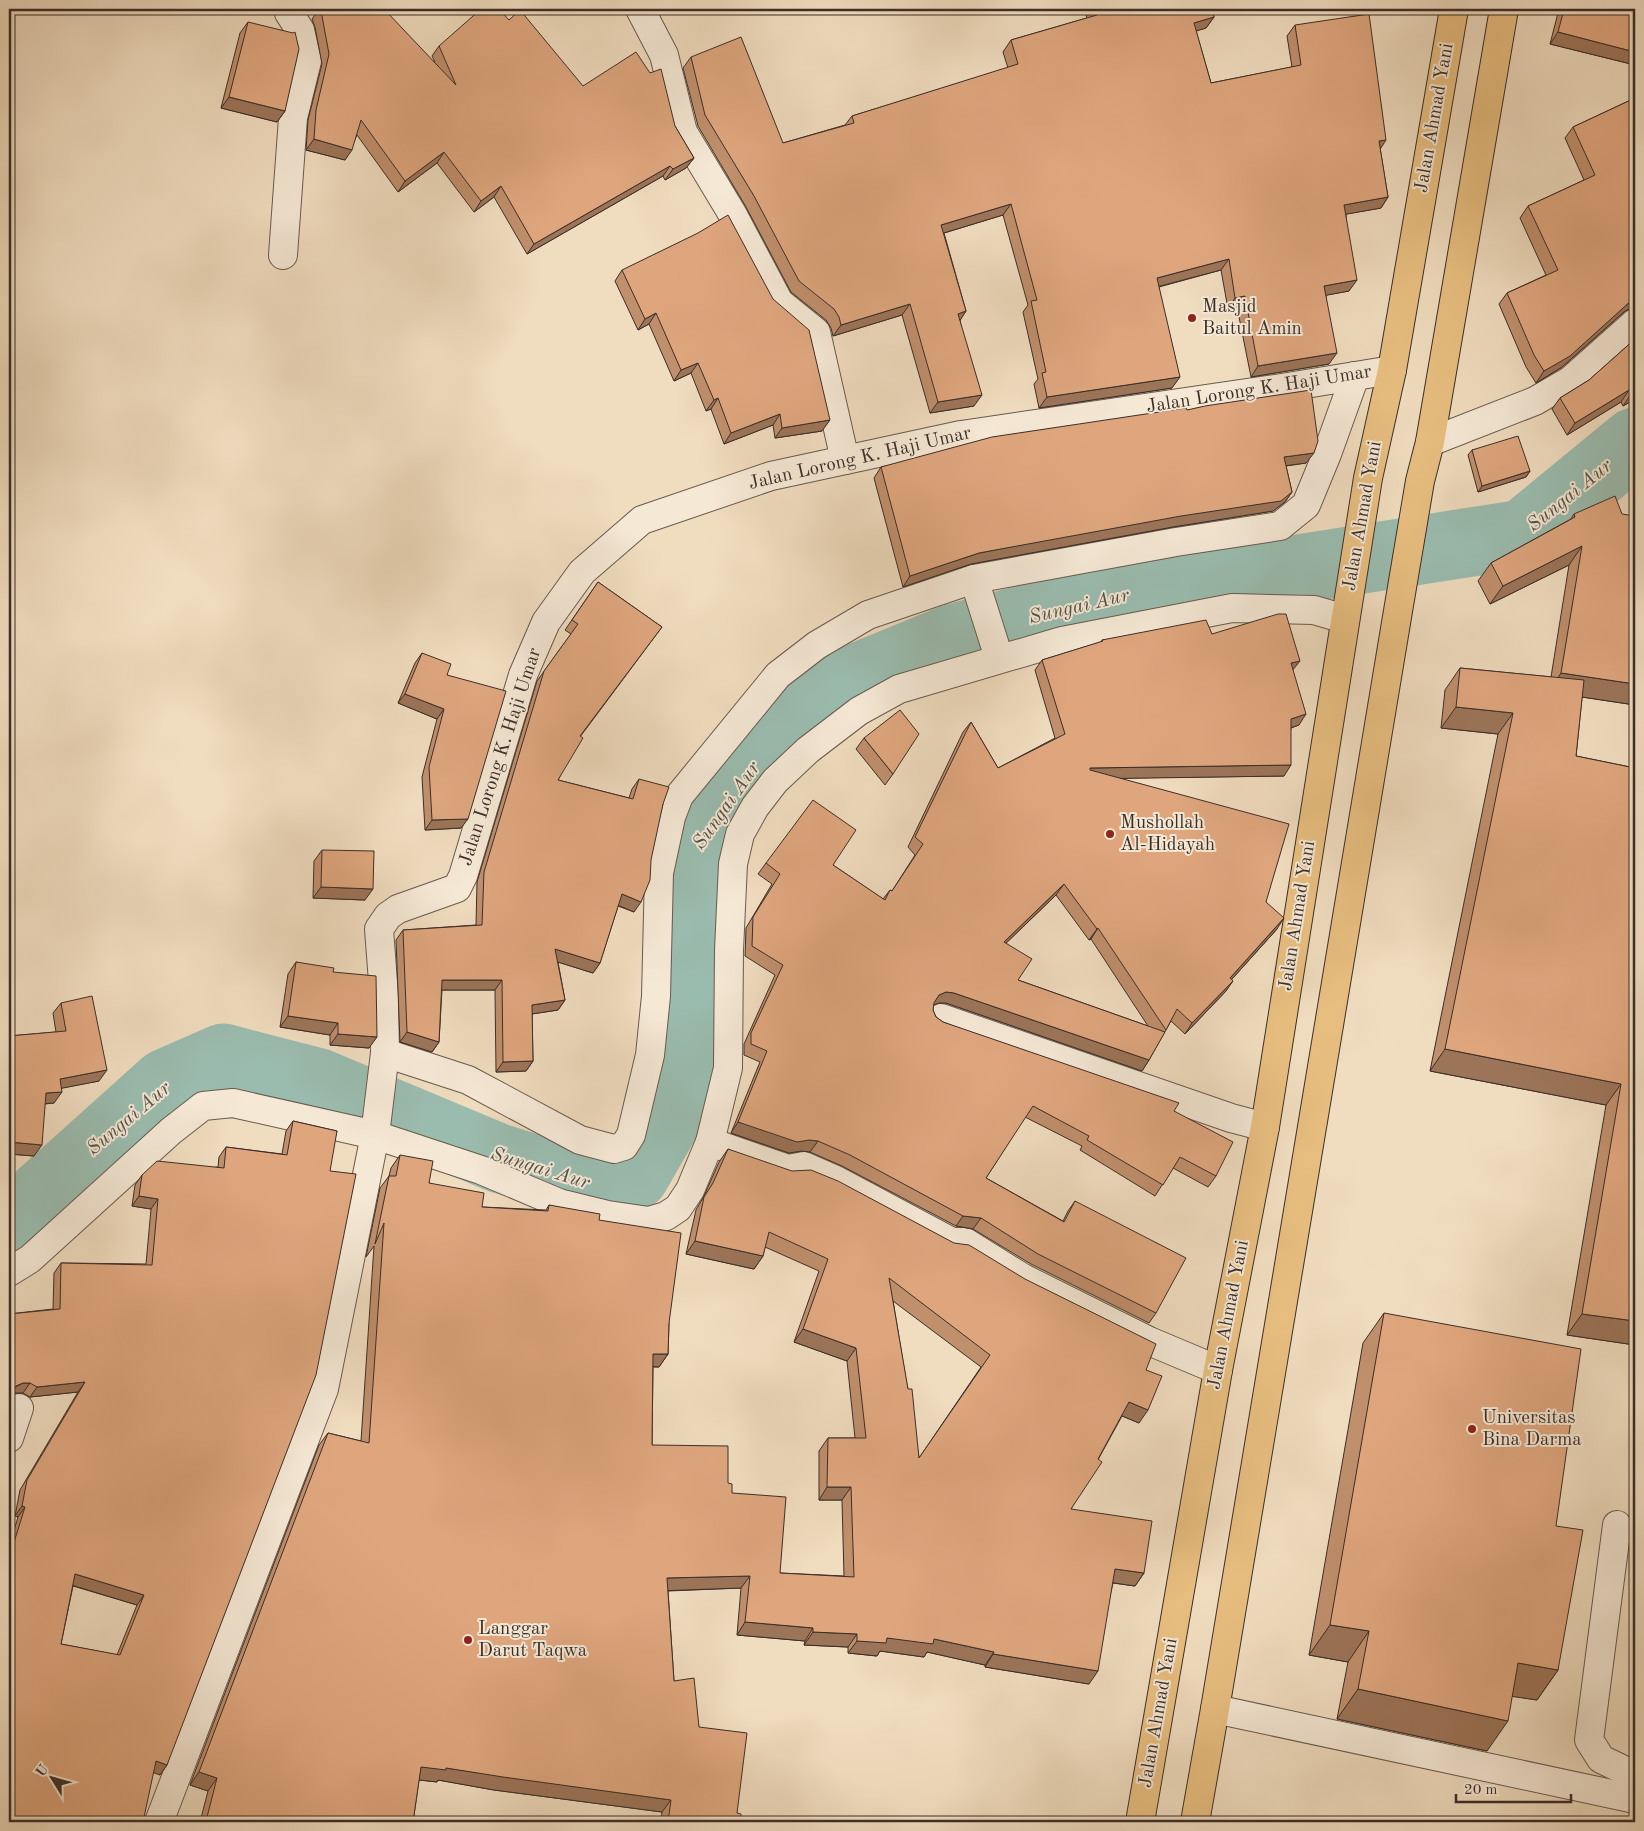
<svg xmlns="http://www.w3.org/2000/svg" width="1644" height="1831" font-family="'Old Standard TT',serif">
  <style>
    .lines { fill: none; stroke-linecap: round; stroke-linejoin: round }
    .river { stroke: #9abcaf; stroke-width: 69 }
    .minor-casing { stroke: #685a4e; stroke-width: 30 }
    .highway-casing { stroke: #3b2e29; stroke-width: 30 }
    .minor { stroke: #f5e8d5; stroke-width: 28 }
    .highway { stroke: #e8be80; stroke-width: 28 }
    .wall { fill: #c08f6c; stroke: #3b2e29; fill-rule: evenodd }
    .shaded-wall { fill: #9c7458; stroke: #3b2e29 }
    .building { fill: #dfa67e; stroke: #3b2e29; fill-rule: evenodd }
    .poi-dot { fill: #8f2418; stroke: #f5e8d5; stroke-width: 2 }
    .labels { text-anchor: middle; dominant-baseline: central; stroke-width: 4; stroke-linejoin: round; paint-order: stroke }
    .street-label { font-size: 19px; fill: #3b2e29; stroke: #f5e8d5 }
    .poi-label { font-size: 19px; fill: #3b2e29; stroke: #f5e8d5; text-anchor: start }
    .water-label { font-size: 20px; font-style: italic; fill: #53524a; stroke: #f5e8d5 }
  </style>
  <rect width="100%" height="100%" fill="#f0dcbf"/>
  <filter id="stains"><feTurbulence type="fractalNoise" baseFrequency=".004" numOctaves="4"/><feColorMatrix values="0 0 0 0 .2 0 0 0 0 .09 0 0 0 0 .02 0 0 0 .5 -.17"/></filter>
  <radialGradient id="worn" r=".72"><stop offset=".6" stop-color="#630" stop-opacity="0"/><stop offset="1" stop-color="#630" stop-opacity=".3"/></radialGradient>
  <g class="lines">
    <polyline class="river" points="9,1224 166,1083 223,1058 319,1083 498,1158 595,1188 635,1175 690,1079 685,950 692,849 775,739 847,682 954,638 1098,600 1523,534 1635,442"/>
    <defs>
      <g id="minor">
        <polyline points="640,9 664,55 683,132 733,215 779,302 816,332 845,460"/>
        <polyline points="283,255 293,118 307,61 300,30 289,13 288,9"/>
        <polyline points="1430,442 1535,401 1571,380 1635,323"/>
        <polyline points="974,579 999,658"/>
        <polyline points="941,1018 1231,1118 1265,1127"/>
        <polyline points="385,1053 468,1080 580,1140 614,1149 624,1146 631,1135 650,1055 656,996 659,873 671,817 679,796 778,675 817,645 868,615 974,579 1176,542 1280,526 1306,505 1327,454 1355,376"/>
        <polyline points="710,1142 788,1169 804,1166 836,1180 952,1242 965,1242 1023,1278 1149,1341 1218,1370"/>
        <polyline points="9,1272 30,1259 171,1131 203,1106 233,1103 375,1135 481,1170 559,1203 608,1215 649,1221 666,1216 678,1208 690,1190 710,1142 728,1068 729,950 733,864 740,834 755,807 775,781 808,750 859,711 899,689 1062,641 1232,608 1314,610 1345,619"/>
        <polyline points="9,1438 19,1408"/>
        <polyline points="1617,1525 1589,1740 1601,1759 1626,1771 1635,1772"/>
        <polyline points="1215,1709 1635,1799"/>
        <polyline points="159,1822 324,1389 375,1135 385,1053 384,995 379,929 388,916 398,909 457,888 463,876 523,675 546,622 582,572 642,520 771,476 961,435 1275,389 1392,370"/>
      </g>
      <g id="highway">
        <polyline points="1140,1822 1218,1370 1265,1127 1368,478 1392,370 1454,9"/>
        <polyline points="1195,1822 1215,1709 1397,617 1420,481 1430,442 1504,9"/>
      </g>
    </defs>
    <use href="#minor" class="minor-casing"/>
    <use href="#highway" class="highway-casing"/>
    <use href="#minor" class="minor"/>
    <use href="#highway" class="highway"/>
  </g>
  <g class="wall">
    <polygon points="319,9 435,62 432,56 439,46 509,20 583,86 675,126 694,158 686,168 665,180 663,176 527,254 494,197 474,212 437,163 398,192 357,135 345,160 306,150 308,120 322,64 315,27 312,19"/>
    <polygon points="1084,9 1212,9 1214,17 1206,28 1196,31 1211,83 1292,67 1287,36 1295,25 1380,148 1388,197 1381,208 1346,214 1349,291 1326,295 1329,364 1251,377 1237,307 1228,309 1221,270 1159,287 1172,388 1039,408 1034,384 1038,379 1023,312 1028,305 1003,215 944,233 966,311 960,320 974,406 930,413 902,315 833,336 831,328 826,320 791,292 746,207 698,126 683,68 691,57 783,143 845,125 852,116 1008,68 1003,52 1011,40 1087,18"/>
    <polygon points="1559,9 1635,9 1635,65 1550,44"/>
    <polygon points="248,22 285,111 277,122 221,108 240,33"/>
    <polygon points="1635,98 1635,308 1632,308 1625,311 1562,367 1536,383 1526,367 1499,304 1507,293 1546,275 1520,218 1528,206 1584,180 1565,138 1573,127"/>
    <polygon points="622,270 822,431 775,438 773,425 724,444 711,409 706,411 691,373 674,381 649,324 638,330 615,281"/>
    <polygon points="1635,339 1635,399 1623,406 1621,402 1567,435 1552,409 1560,398 1589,380"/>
    <polygon points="1187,410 1306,463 1286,466 1292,492 1285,502 1273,511 1173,527 971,564 903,587 874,478 881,467"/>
    <polygon points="1472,450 1530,471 1526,477 1478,492 1468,455"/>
    <polygon points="1574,514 1635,705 1582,697 1576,756 1635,768 1635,1345 1567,1335 1606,1105 1430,1071 1498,734 1441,728 1445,690 1460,668 1551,677 1569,565 1490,604 1478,581 1491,563 1571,519"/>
    <polygon points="598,582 662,627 580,737 558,780 629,798 632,789 639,779 663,804 634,912 618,906 600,963 593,973 558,962 565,1000 558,1010 532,1014 533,1061 526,1071 496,1072 495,990 442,990 439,1042 432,1052 400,1042 396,940 403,930 476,925 477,882 537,681 571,634 565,630"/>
    <path d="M1212,634L1293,671L1299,725L1291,728L1284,776L1120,778L1266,902L1277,929L1232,979L1226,991L1185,1034L1171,1021L1149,1060L1142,1071L946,1003H939L933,1005V1010L936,1017L943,1022L1174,1111L1216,1176L1208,1187L1173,1168L1155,1196L1080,1150L1082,1146L1025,1117L986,1178L1063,1221L1068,1211L1075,1201L1156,1313L1149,1323L1031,1264L973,1229L956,1226L842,1166L810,1152L801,1151L789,1153L731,1133L760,1062L744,1055V1044L775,975L745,956L746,928L772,884L758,874L766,863L833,865L883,899L890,890L892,891L915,855L908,847L963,732L971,722L998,768L1055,738L1035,670L1042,660L1101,642L1102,640ZM1056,895L1089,940L1091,939L1148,1026L1018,980L1006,943Z"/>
    <polygon points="422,653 447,675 461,828 425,830 422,777 437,719 398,703 415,663"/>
    <polygon points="864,738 893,774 885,785 856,749"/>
    <polygon points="322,850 365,900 313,898 314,861"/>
    <polygon points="296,962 333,972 369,1048 330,1045 330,1035 280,1027 288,974"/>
    <polygon points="61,1003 99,1081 61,1088 54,1103 45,1104 34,1156 9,1154 9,1036 56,1032 53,1013"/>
    <path d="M293,1121L337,1131L167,1765L160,1775L154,1772L9,1822V1547L18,1517L15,1516L20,1490L78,1392L30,1397L23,1393H16L9,1396V1314L53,1309L54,1273L61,1263L146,1264L151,1209L132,1206L135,1185L142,1175L218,1167L219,1157L226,1147L282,1154L286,1131ZM73,1586L137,1605L117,1655L61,1644Z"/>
    <path d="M728,1149L1146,1370L1139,1423L1122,1416L1071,1509L1144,1573L1135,1586L1113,1583L1089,1684L985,1667V1665L927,1652L924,1657L880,1651L877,1656L848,1653V1647L804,1645L805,1641L737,1635L741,1588L668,1591L674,1681L699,1727L737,1813L740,1822H661L662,1812L494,1790L438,1780L437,1782L419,1780L413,1822H200L208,1791L190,1785L319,1445L328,1433L361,1441L374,1246L366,1257L380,1188L389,1176L391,1168L400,1155L429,1183L482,1207L546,1210L549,1205L599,1220L669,1323L668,1354L659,1367H653L652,1445L728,1483L732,1493L780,1573L844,1576L842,1500H819V1451L828,1438H855L847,1361L794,1342L819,1271L765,1247L763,1256L754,1269L686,1254L696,1210L704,1196L719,1162ZM893,1301L981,1367L919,1458Z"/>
    <polygon points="1384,1313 1556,1526 1558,1670 1537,1700 1512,1696 1487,1751 1337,1719 1348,1662 1309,1655 1363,1343"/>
  </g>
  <g class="shaded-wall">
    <polygon points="1214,17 1206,28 1186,34 1194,23"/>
    <polygon points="1558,32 1635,52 1635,65 1550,44"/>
    <polygon points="229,97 285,111 277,122 221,108"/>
    <polygon points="314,139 352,150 345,160 306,150"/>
    <polygon points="1386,140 1379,151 1379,141"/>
    <polygon points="444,152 437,163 398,192 405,181"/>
    <polygon points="694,158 686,168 665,180 673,169"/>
    <polygon points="670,166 663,176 527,254 534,244"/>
    <polygon points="501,186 494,197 474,212 481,201"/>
    <polygon points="1388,197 1381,208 1336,216 1344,205"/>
    <polygon points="1011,204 1003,215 934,236 941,225"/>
    <polygon points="1229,259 1221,270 1149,289 1157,278"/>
    <polygon points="1357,280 1349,291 1317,297 1324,286"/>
    <polygon points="1245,296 1237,307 1228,309 1235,298"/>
    <polygon points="1635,298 1635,308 1632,308 1625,311 1562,367 1536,383 1544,371"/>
    <polygon points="910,304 902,315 833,336 841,325"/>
    <polygon points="966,311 959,322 958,314"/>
    <polygon points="656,313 649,324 638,330 645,319"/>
    <polygon points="1337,353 1329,364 1251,377 1258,366"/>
    <polygon points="698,363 691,373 674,381 681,370"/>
    <polygon points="1180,377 1172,388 1039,408 1047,397"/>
    <polygon points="1629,390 1621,402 1567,435 1575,423"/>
    <polygon points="1635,392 1635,399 1623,406 1631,394"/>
    <polygon points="982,395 974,406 930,413 938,402"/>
    <polygon points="718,398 711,409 706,411 714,400"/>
    <polygon points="780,414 773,425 724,444 731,433"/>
    <polygon points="830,420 822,431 775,438 782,428"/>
    <polygon points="1314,453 1306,463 1276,467 1284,457"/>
    <polygon points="1530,471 1526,477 1478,492 1482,486"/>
    <polygon points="1292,492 1285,502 1273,511 1173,527 971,564 903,587 910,576 979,553"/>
    <polygon points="1582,546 1569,565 1490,604 1503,586"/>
    <polygon points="1300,661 1292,671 1291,663"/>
    <polygon points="1561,673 1635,684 1635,705 1549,692"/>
    <polygon points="405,694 444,709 437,719 398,703"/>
    <polygon points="1456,707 1513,713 1498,734 1441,728"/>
    <polygon points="1306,714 1299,725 1284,730 1291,719"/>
    <polygon points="1291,765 1284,776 1083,779 1090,768"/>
    <polygon points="468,819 461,828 425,830 432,820"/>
    <polygon points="1064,884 1056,895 997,952 1004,942"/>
    <polygon points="321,887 373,889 365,900 313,898"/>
    <polygon points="622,894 641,902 634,912 615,904"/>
    <polygon points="1284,918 1277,929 1223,989 1230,978"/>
    <polygon points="1098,928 1091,939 1089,940 1097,929"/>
    <polygon points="555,949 600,963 593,973 548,959"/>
    <polygon points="442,980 502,980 495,990 435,990"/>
    <polygon points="1233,981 1226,991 1185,1034 1192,1023"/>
    <polygon points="946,992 954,993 1149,1060 1142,1071 946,1003 939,1003 931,1006 939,995"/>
    <polygon points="565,1000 558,1010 525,1015 532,1005"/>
    <polygon points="288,1016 338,1023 330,1035 280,1027"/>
    <polygon points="407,1032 439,1042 432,1052 400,1042"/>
    <polygon points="338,1034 377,1037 369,1048 330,1045"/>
    <polygon points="1445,1049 1621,1084 1606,1105 1430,1071"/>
    <polygon points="533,1061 526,1071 496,1072 503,1062"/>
    <polygon points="107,1070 99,1081 53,1090 60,1079"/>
    <polygon points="62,1092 54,1103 38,1104 46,1093"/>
    <polygon points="738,1122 809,1140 818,1141 810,1152 801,1151 789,1153 731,1133"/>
    <polygon points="9,1142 42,1145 34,1156 9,1154"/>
    <polygon points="139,1196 158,1199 151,1209 132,1206"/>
    <polygon points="963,1216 981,1218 973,1229 956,1226"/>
    <polygon points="695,1241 763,1256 754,1269 686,1254"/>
    <polygon points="1582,1314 1635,1321 1635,1345 1567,1335"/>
    <polygon points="803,1329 856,1348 847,1361 794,1342"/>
    <polygon points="653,1354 668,1354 659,1367 645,1366"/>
    <polygon points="85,1382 78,1392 30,1397 37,1387"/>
    <polygon points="23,1383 30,1383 23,1393 16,1393 9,1396 9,1390"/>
    <polygon points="1129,1402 1148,1410 1139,1423 1120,1415"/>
    <polygon points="827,1487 851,1487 842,1500 819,1500"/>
    <polygon points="22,1506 25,1507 18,1517 15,1516"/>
    <polygon points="1115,1569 1144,1573 1135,1586 1107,1582"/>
    <polygon points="75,1574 144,1595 137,1605 68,1584"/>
    <polygon points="750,1576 741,1588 658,1591 667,1578"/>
    <polygon points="745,1622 813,1628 805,1641 737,1635"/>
    <polygon points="1330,1625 1369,1631 1348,1662 1309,1655"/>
    <polygon points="813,1632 857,1634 848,1647 804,1645"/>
    <polygon points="887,1638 934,1639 994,1652 985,1665 927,1652 924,1657 880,1651 877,1656 848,1653 857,1641"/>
    <polygon points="993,1654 1098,1671 1089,1684 985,1667"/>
    <polygon points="1518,1663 1558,1670 1537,1700 1496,1694"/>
    <polygon points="1358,1689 1508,1721 1487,1751 1337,1719"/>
    <polygon points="156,1761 167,1765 160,1775 149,1771"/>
    <polygon points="421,1767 446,1768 671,1800 662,1812 494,1790 438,1780 437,1782 412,1779"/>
    <polygon points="199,1772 217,1778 208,1791 190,1785"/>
  </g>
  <g class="building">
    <polygon points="319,9 384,9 456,85 439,46 481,9 499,9 509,20 520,10 583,86 636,52 650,73 661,69 675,126 694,158 673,169 670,166 534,244 501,186 481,201 444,152 405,181 361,120 352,150 314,139 316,110 329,54 322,16"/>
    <polygon points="1095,9 1212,9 1214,17 1194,23 1211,83 1301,65 1295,25 1369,14 1386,140 1379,141 1388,197 1344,205 1357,280 1324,286 1337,353 1258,366 1245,296 1235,298 1229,259 1157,278 1180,377 1047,397 1042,373 1046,372 1031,301 1037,300 1011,204 941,225 966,311 958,314 982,395 938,402 910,304 841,325 839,317 834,309 799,281 754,196 705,115 691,57 741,37 783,143 854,123 852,116 1018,64 1011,40 1097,15"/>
    <polygon points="1564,9 1635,9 1635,52 1558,32"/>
    <polygon points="248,22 293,33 295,32 299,49 285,111 229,97"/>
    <polygon points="1635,98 1635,298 1633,299 1570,356 1544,371 1534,355 1507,293 1558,270 1528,206 1595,175 1573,127"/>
    <polygon points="728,215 773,299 809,330 830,420 782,428 780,414 731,433 718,398 714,400 698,363 681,370 656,313 645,319 622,270 698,233"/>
    <polygon points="1635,339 1635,392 1631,394 1629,390 1575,423 1560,398 1589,380"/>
    <polygon points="1311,390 1318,441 1314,453 1284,457 1292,492 1281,501 1181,516 979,553 910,576 881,467 992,437 1186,408 1187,410 1205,406"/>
    <polygon points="1518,436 1530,471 1482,486 1472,450"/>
    <polygon points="1615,496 1622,514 1635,516 1635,684 1561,673 1582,546 1503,586 1491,563 1575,517 1574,514"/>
    <polygon points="598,582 662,627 580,736 583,738 558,780 633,799 639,779 669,787 663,804 651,860 650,880 641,902 622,894 600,963 555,949 565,1000 532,1005 533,1061 503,1062 502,980 442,980 439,1042 407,1032 403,930 482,925 484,872 544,671 578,624 572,620"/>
    <polygon points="1278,614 1286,614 1300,661 1291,663 1306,714 1291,719 1291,765 1090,768 1090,770 1289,824 1266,902 1284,918 1230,978 1233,981 1192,1023 1177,1009 1166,1030 1098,928 1097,929 1064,884 1004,942 1032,959 1018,980 1165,1032 1149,1060 954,993 946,992 939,995 934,1003 933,1010 936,1017 943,1022 1179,1103 1174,1111 1233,1142 1216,1176 1180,1157 1163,1185 1087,1140 1089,1136 1033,1106 986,1178 1064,1222 1075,1201 1186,1258 1156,1313 1038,1254 981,1218 963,1216 850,1155 818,1141 809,1140 797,1142 738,1122 767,1051 751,1044 751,1033 783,965 752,946 753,917 780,874 766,863 813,800 856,830 833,865 885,900 890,890 892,891 923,844 915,837 971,722 998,768 1065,734 1042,660 1103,641 1102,640 1206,620 1212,634"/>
    <polygon points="422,653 451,664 447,675 506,691 468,819 432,820 429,767 444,709 405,694"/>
    <polygon points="1460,668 1584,680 1576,756 1635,768 1635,1321 1582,1314 1621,1084 1445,1049 1513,713 1456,707"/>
    <polygon points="900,710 919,734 893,774 864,738"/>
    <polygon points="322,850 374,851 373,889 321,887"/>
    <polygon points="296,962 334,968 333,972 376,976 377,1037 338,1034 338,1023 288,1016"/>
    <polygon points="92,996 107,1070 60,1079 62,1092 46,1093 42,1145 9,1142 9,1071 10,1071 9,1049 9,1036 66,1031 61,1003"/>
    <path d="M293,1121L337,1131L330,1171L356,1174L316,1375L167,1765L156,1761L143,1822H9V1571L15,1539L25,1507L22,1506L27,1480L85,1382L37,1387L30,1383H23L16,1386L13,1390H9V1314L60,1309L61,1263L152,1265L158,1199L139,1196L142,1175L157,1161L224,1168L226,1147L287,1155ZM75,1574L144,1595L120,1655L61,1644Z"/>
    <path d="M728,1149L792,1171L811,1170L838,1181L954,1243L969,1245L1025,1279L1156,1344L1146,1370L1162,1376L1148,1410L1129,1402L1098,1459L1102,1462L1071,1509L1152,1521L1144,1573L1115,1569L1098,1671L993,1654L994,1652L934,1639L933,1644L887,1638L886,1643L857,1641V1634L813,1632V1628L745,1622L750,1576L667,1578L674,1681L694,1678L699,1727L747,1733L737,1813L741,1814L740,1822H668L671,1800L503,1777L446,1768V1770L421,1767L413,1822H213L206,1821L217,1778L199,1772L328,1433L369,1443L384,1223L375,1244L389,1176H396L400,1155L433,1161L429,1183L484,1193L482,1207L548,1211L549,1205L600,1214L599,1220L681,1233L669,1323L668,1354H653L652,1445L728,1446V1483L732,1484V1493L786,1497L780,1573L854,1577L851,1487H827L828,1438H866L856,1348L803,1329L828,1259L769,1232L763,1256L695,1241L704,1197L713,1183ZM889,1278L990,1355L919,1458L912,1389H908Z"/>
    <polygon points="1384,1313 1581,1349 1556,1526 1583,1530 1558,1670 1518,1663 1508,1721 1358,1689 1369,1631 1330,1625"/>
  </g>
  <g class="poi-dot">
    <circle cx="1192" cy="318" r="5"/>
    <circle cx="1110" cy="834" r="5"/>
    <circle cx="1472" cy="1429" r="5"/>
    <circle cx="468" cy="1640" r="5"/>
  </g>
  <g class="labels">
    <g class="street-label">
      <text transform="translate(1435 118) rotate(-80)">Jalan Ahmad Yani</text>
      <text transform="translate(1259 390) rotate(-9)">Jalan Lorong K. Haji Umar</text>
      <text transform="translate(860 459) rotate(-13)">Jalan Lorong K. Haji Umar</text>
      <text transform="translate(1363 516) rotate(-80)">Jalan Ahmad Yani</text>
      <text transform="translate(501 757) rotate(-72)">Jalan Lorong K. Haji Umar</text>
      <text transform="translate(1298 916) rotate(-81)">Jalan Ahmad Yani</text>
      <text transform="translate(1229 1315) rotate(-79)">Jalan Ahmad Yani</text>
      <text transform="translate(1159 1713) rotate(-80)">Jalan Ahmad Yani</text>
    </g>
    <g class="poi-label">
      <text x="1202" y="307">Masjid<tspan x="1202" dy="22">Baitul Amin</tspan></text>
      <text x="1120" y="823">Mushollah<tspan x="1120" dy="22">Al-Hidayah</tspan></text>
      <text x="1482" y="1418">Universitas<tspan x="1482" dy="22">Bina Darma</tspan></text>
      <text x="478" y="1629">Langgar<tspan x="478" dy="22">Darut Taqwa</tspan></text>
    </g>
    <g class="water-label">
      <text transform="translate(1570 496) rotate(-39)">Sungai Aur</text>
      <text transform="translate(1079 607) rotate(-13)">Sungai Aur</text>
      <text transform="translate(727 806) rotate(-55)">Sungai Aur</text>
      <text transform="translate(129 1119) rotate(-40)">Sungai Aur</text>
      <text transform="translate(540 1169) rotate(17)">Sungai Aur</text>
    </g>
  </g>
  <rect width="1644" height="1831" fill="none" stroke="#f0dcbf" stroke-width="30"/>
  <rect x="10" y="10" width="1624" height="1811" fill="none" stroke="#3b2e29" stroke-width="2.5"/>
  <rect x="15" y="15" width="1614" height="1801" fill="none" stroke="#3b2e29"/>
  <g transform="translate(52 1778) rotate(307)" stroke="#f5e8d5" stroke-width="4" paint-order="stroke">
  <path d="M0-4L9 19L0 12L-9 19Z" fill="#3b2e29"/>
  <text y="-8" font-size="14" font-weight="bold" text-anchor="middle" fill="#3b2e29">U</text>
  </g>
  <path d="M1456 1794v8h115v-8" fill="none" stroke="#3b2e29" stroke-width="2.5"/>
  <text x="1464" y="1794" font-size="15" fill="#3b2e29" stroke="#f5e8d5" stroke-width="4" paint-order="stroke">20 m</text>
  <rect width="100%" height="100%" filter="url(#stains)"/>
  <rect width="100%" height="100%" fill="url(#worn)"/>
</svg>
